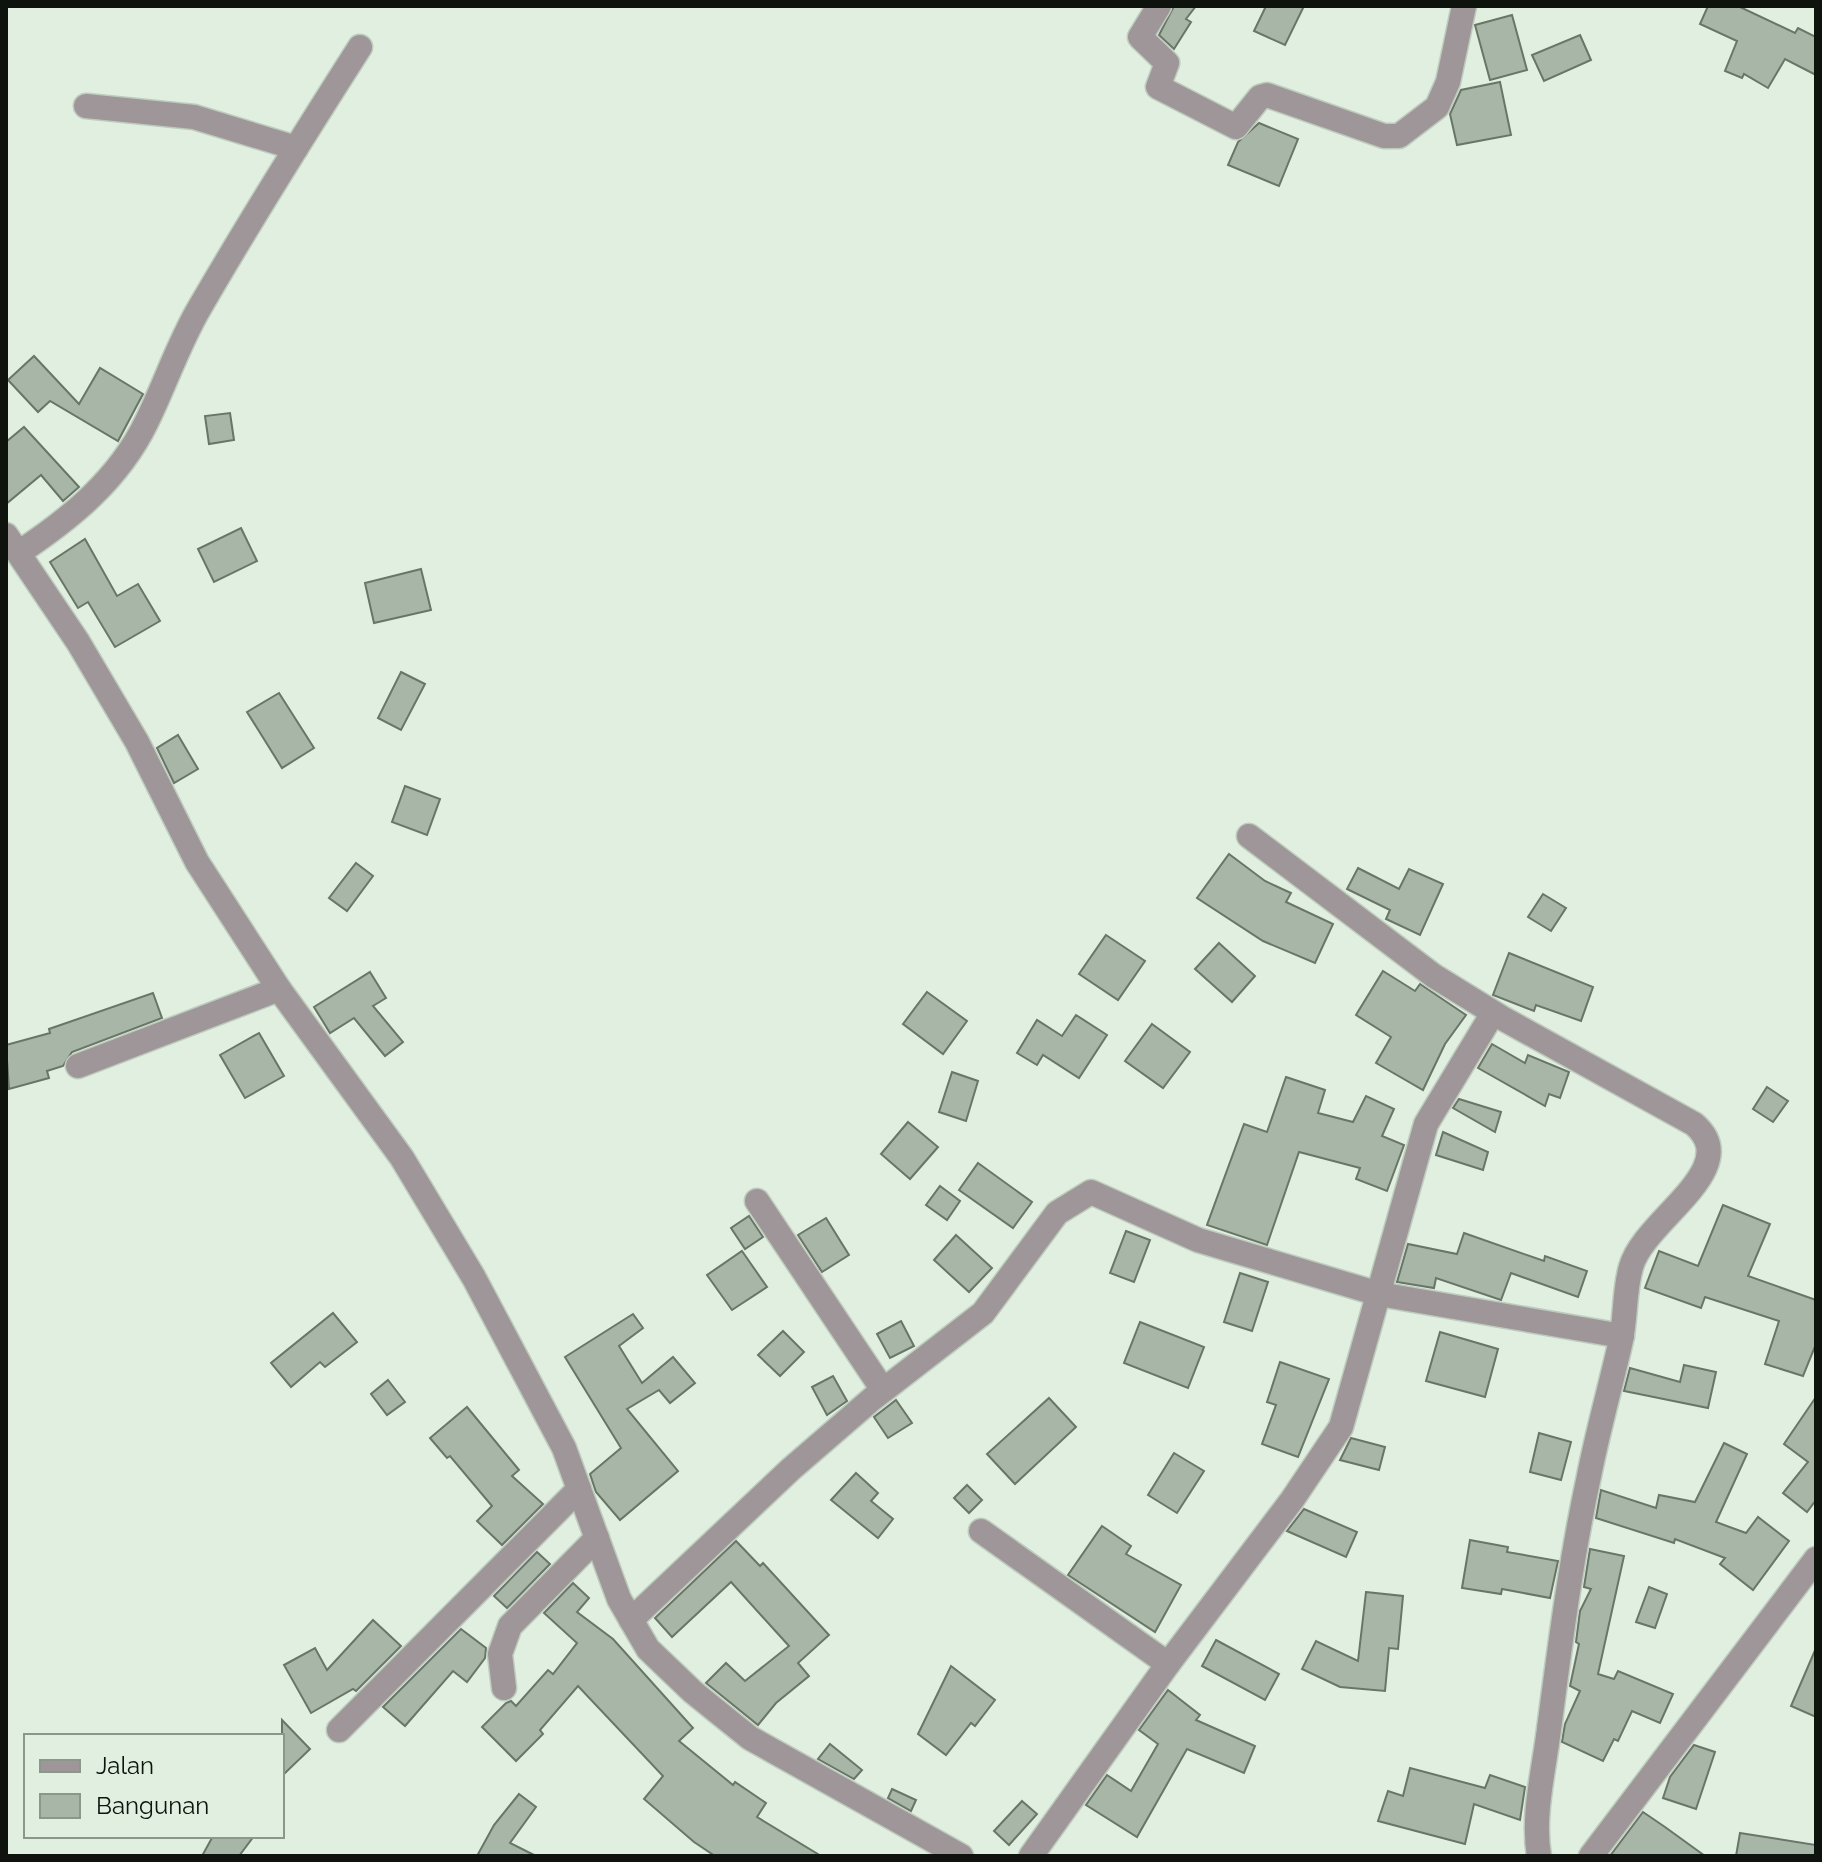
<svg xmlns="http://www.w3.org/2000/svg" width="1822" height="1862" font-family="Raleway,sans-serif">
  <style>
    .building { fill: #a7b6a6; stroke: #697667; stroke-width: 2 }
    .lines { fill: none; stroke-linecap: round; stroke-linejoin: round }
    .minor-casing { stroke: #beccbe; stroke-width: 27 }
    .minor { stroke: #9f9699; stroke-width: 24 }
  </style>
  <rect width="100%" height="100%" fill="#e0efdf"/>
  <g class="building">
    <polygon points="1174,6 1196,6 1186,19 1191,22 1174,49 1159,35"/>
    <polygon points="1266,6 1304,6 1285,45 1254,31"/>
    <polygon points="1708,6 1738,6 1795,33 1798,28 1816,37 1816,75 1785,59 1768,88 1744,74 1742,78 1725,71 1737,41 1700,24"/>
    <polygon points="1512,15 1527,70 1490,80 1475,25"/>
    <polygon points="1580,35 1591,60 1544,81 1532,55"/>
    <polygon points="1500,82 1511,135 1457,145 1450,114 1461,90"/>
    <polygon points="1259,123 1298,139 1279,186 1228,165 1238,142"/>
    <polygon points="34,356 79,404 100,368 143,394 118,441 50,401 38,412 8,380"/>
    <polygon points="230,413 234,440 209,444 205,416"/>
    <polygon points="24,427 79,487 63,501 41,475 6,504 6,442"/>
    <polygon points="241,528 257,561 214,582 198,549"/>
    <polygon points="85,539 117,596 138,584 160,621 115,647 88,602 78,608 50,562"/>
    <polygon points="421,569 431,610 374,623 365,583"/>
    <polygon points="401,672 425,684 401,730 378,718"/>
    <polygon points="279,693 314,748 282,768 247,712"/>
    <polygon points="178,735 198,769 174,783 157,748"/>
    <polygon points="405,786 440,799 427,835 392,822"/>
    <polygon points="1229,854 1265,881 1291,893 1286,902 1333,924 1315,963 1263,941 1197,898"/>
    <polygon points="356,863 373,876 347,911 329,898"/>
    <polygon points="1358,868 1399,889 1409,869 1443,884 1420,935 1386,919 1390,910 1347,889"/>
    <polygon points="1543,894 1566,908 1551,931 1528,917"/>
    <polygon points="1106,935 1145,961 1118,1000 1079,974"/>
    <polygon points="1219,943 1255,976 1232,1002 1195,969"/>
    <polygon points="1509,953 1593,987 1581,1021 1536,1005 1534,1011 1493,995"/>
    <polygon points="1383,971 1415,991 1420,984 1466,1015 1445,1044 1423,1090 1376,1063 1391,1037 1356,1015"/>
    <polygon points="370,972 386,998 373,1006 403,1042 385,1056 354,1018 330,1033 314,1007"/>
    <polygon points="927,992 967,1021 943,1054 903,1024"/>
    <polygon points="153,993 162,1018 72,1052 63,1066 47,1071 49,1078 9,1089 6,1045 50,1033 49,1029"/>
    <polygon points="1076,1015 1107,1035 1079,1078 1043,1055 1037,1065 1017,1053 1037,1020 1062,1036"/>
    <polygon points="1152,1024 1190,1052 1163,1088 1125,1061"/>
    <polygon points="259,1033 284,1076 245,1098 220,1055"/>
    <polygon points="1492,1044 1525,1063 1528,1055 1569,1072 1560,1098 1549,1094 1545,1106 1478,1068"/>
    <polygon points="952,1072 978,1081 966,1121 939,1112"/>
    <polygon points="1286,1077 1325,1090 1318,1113 1353,1122 1366,1096 1394,1109 1382,1136 1404,1145 1387,1191 1356,1179 1360,1168 1299,1152 1267,1245 1207,1225 1244,1124 1267,1132"/>
    <polygon points="1767,1087 1788,1101 1773,1122 1753,1109"/>
    <polygon points="1459,1099 1501,1112 1495,1132 1453,1108"/>
    <polygon points="908,1122 938,1147 910,1179 881,1154"/>
    <polygon points="1443,1132 1488,1152 1483,1170 1436,1155"/>
    <polygon points="978,1163 1032,1202 1013,1228 959,1190"/>
    <polygon points="940,1186 960,1201 947,1220 926,1205"/>
    <polygon points="1723,1205 1770,1224 1748,1276 1816,1300 1816,1344 1803,1376 1765,1364 1779,1321 1705,1297 1701,1308 1645,1288 1659,1251 1698,1266"/>
    <polygon points="749,1216 763,1237 745,1249 731,1228"/>
    <polygon points="826,1218 849,1255 822,1272 798,1235"/>
    <polygon points="1126,1231 1150,1240 1134,1282 1110,1273"/>
    <polygon points="1464,1233 1544,1261 1545,1256 1587,1271 1578,1297 1511,1273 1501,1300 1436,1278 1434,1288 1397,1282 1408,1244 1457,1254"/>
    <polygon points="956,1235 992,1268 969,1292 934,1260"/>
    <polygon points="742,1251 767,1287 732,1310 707,1275"/>
    <polygon points="1240,1273 1268,1282 1252,1331 1224,1322"/>
    <polygon points="333,1313 357,1342 325,1367 320,1362 291,1387 271,1363"/>
    <polygon points="633,1314 643,1328 619,1346 642,1383 673,1357 695,1383 670,1403 659,1390 627,1409 678,1471 620,1520 596,1492 590,1474 621,1448 565,1357"/>
    <polygon points="901,1321 914,1346 890,1358 877,1334"/>
    <polygon points="1140,1322 1204,1347 1188,1388 1124,1363"/>
    <polygon points="783,1331 804,1352 780,1376 758,1355"/>
    <polygon points="1440,1332 1498,1349 1485,1397 1426,1381"/>
    <polygon points="1280,1362 1329,1379 1298,1457 1262,1444 1276,1405 1267,1402"/>
    <polygon points="1684,1365 1716,1372 1708,1408 1624,1391 1630,1368 1680,1382"/>
    <polygon points="833,1376 847,1401 827,1415 812,1387"/>
    <polygon points="388,1380 405,1402 387,1415 371,1394"/>
    <polygon points="1816,1397 1816,1500 1807,1512 1783,1493 1808,1462 1784,1444"/>
    <polygon points="1049,1398 1076,1427 1015,1484 987,1454"/>
    <polygon points="896,1400 912,1423 888,1438 874,1417"/>
    <polygon points="467,1407 519,1470 512,1476 543,1504 502,1545 477,1521 492,1506 450,1456 447,1458 430,1438"/>
    <polygon points="1539,1433 1571,1442 1561,1480 1530,1472"/>
    <polygon points="1351,1438 1385,1447 1379,1470 1340,1460"/>
    <polygon points="1724,1443 1747,1454 1716,1522 1746,1533 1758,1517 1789,1541 1753,1590 1720,1564 1725,1558 1675,1539 1674,1543 1596,1518 1601,1490 1656,1508 1659,1495 1695,1502"/>
    <polygon points="1174,1453 1204,1471 1177,1513 1148,1495"/>
    <polygon points="856,1473 878,1493 871,1501 893,1519 878,1538 831,1500"/>
    <polygon points="967,1485 982,1500 969,1513 954,1498"/>
    <polygon points="1304,1509 1357,1532 1346,1557 1287,1531"/>
    <polygon points="1102,1526 1131,1546 1126,1554 1181,1585 1155,1632 1068,1575"/>
    <polygon points="1470,1540 1508,1547 1507,1552 1558,1561 1550,1598 1502,1589 1501,1594 1462,1588"/>
    <polygon points="736,1541 760,1566 763,1563 829,1635 798,1663 809,1676 776,1703 758,1725 706,1683 726,1663 745,1681 789,1646 731,1582 672,1637 655,1618"/>
    <polygon points="1590,1549 1624,1556 1598,1674 1614,1679 1618,1671 1673,1694 1660,1723 1632,1711 1618,1741 1614,1739 1603,1761 1562,1742 1565,1724 1580,1691 1570,1686 1579,1644 1576,1642 1580,1611 1591,1589 1584,1587"/>
    <polygon points="537,1552 550,1564 507,1608 494,1596"/>
    <polygon points="573,1583 589,1598 577,1612 613,1639 693,1728 679,1741 733,1785 735,1782 766,1803 757,1817 821,1856 715,1856 694,1842 644,1799 663,1776 578,1686 540,1730 543,1734 516,1761 482,1727 506,1703 511,1701 516,1706 548,1670 553,1674 577,1643 544,1613"/>
    <polygon points="1649,1587 1667,1594 1655,1628 1636,1622"/>
    <polygon points="1366,1592 1403,1596 1398,1649 1389,1648 1385,1691 1340,1687 1302,1669 1316,1641 1358,1661"/>
    <polygon points="373,1620 401,1646 356,1691 353,1689 311,1713 284,1665 315,1648 327,1670"/>
    <polygon points="461,1629 486,1648 485,1658 467,1682 453,1671 405,1726 383,1707"/>
    <polygon points="1216,1640 1279,1674 1265,1700 1202,1666"/>
    <polygon points="1816,1648 1816,1717 1791,1706"/>
    <polygon points="951,1666 995,1700 975,1726 971,1723 946,1755 918,1734"/>
    <polygon points="1168,1690 1200,1715 1196,1720 1255,1746 1244,1773 1187,1749 1137,1837 1086,1805 1107,1775 1131,1791 1158,1744 1139,1730"/>
    <polygon points="282,1720 310,1749 282,1776"/>
    <polygon points="830,1744 862,1770 854,1779 818,1759"/>
    <polygon points="1694,1745 1715,1752 1696,1809 1663,1798 1670,1777"/>
    <polygon points="1410,1768 1485,1788 1490,1775 1525,1787 1520,1820 1474,1804 1465,1844 1378,1821 1388,1791 1403,1796"/>
    <polygon points="892,1789 916,1800 911,1811 888,1798"/>
    <polygon points="519,1794 536,1807 510,1843 536,1856 477,1856 494,1825"/>
    <polygon points="1022,1801 1037,1814 1009,1845 994,1831"/>
    <polygon points="1643,1812 1665,1827 1705,1856 1610,1856"/>
    <polygon points="1740,1833 1816,1845 1816,1856 1736,1856"/>
    <polygon points="213,1836 254,1836 239,1856 202,1856"/>
  </g>
  <g class="lines">
    <defs>
      <g id="minor">
        <polyline points="1159,6 1140,37 1167,63 1158,87 1236,127 1260,97 1267,95 1384,136 1399,136 1437,107 1448,82 1464,6"/>
        <polyline points="86,106 194,117 296,148"/>
        <polyline points="6,535 78,642 137,742 197,862 279,989 402,1158 474,1278 564,1448 619,1599 648,1649 693,1692 750,1738 961,1856"/>
        <path d="M20,552C71,518 118,480 146,423C165,385 178,344 200,307C251,219 305,133 360,47"/>
        <path d="M1249,836L1434,976L1502,1018L1694,1124C1746,1169 1644,1219 1631,1267C1624,1291 1626,1316 1621,1340C1611,1385 1598,1430 1589,1476C1571,1559 1560,1645 1549,1729C1544,1770 1532,1815 1539,1856"/>
        <polyline points="78,1066 279,989"/>
        <polyline points="757,1201 883,1390"/>
        <polyline points="981,1531 1168,1664"/>
        <polyline points="631,1620 791,1469 872,1399 983,1313 1057,1213 1091,1192 1198,1240 1379,1294 1622,1336"/>
        <polyline points="504,1688 500,1654 510,1626 597,1538"/>
        <polyline points="339,1730 579,1489"/>
        <polyline points="1031,1856 1168,1664 1292,1500 1341,1427 1426,1124 1493,1013"/>
        <polyline points="1591,1856 1816,1559"/>
      </g>
    </defs>
    <use href="#minor" class="minor-casing"/>
    <use href="#minor" class="minor"/>
  </g>
  <rect width="1822" height="1862" fill="none" stroke="#0e130e" stroke-width="16"/>
  <rect x="24" y="1734" width="260" height="104" fill="#e0efdf" stroke="#8c978b" stroke-width="2"/>
  <rect x="40" y="1760" width="40" height="12" fill="#9f9699" stroke="#8c978b" stroke-width="2"/>
  <text x="96" y="1774" font-size="24" fill="#0e130e">Jalan</text>
  <rect x="40" y="1794" width="40" height="24" fill="#a7b6a6" stroke="#8c978b" stroke-width="2"/>
  <text x="96" y="1814" font-size="24" fill="#0e130e">Bangunan</text>
</svg>
